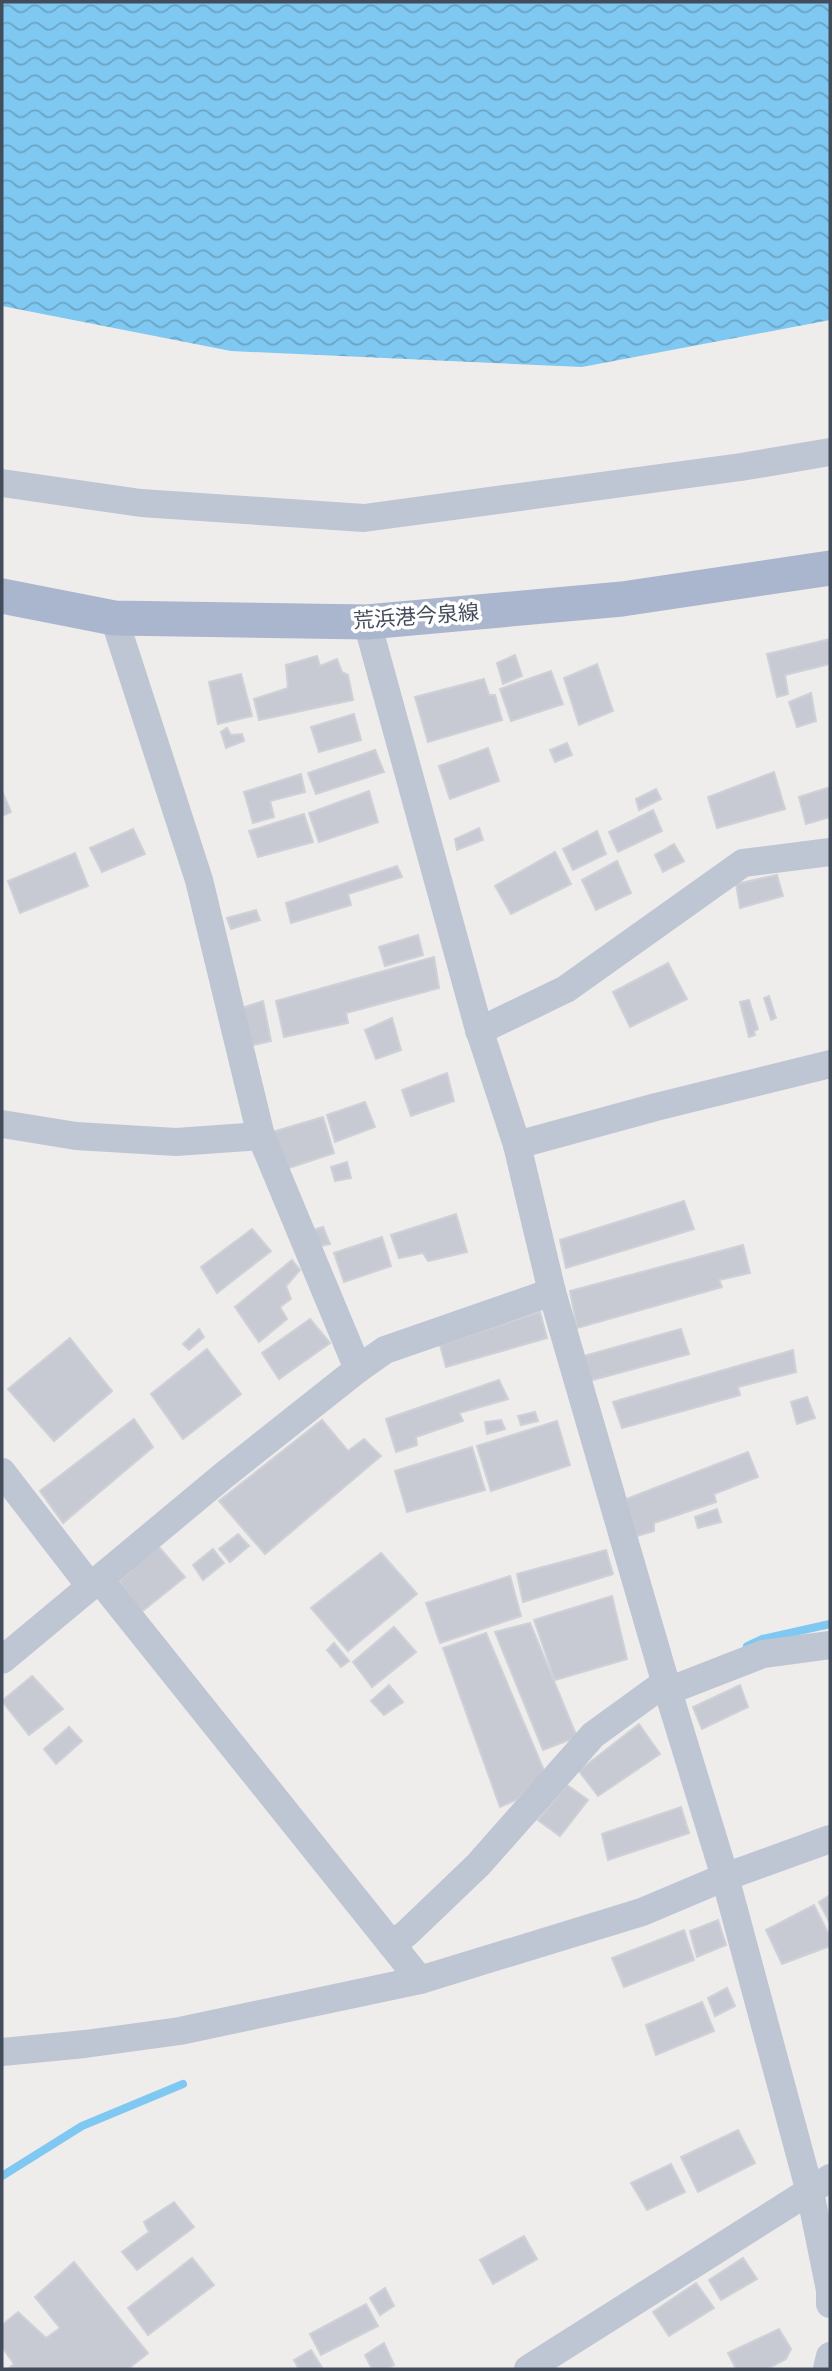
<svg xmlns="http://www.w3.org/2000/svg" width="832" height="2371" font-family="Inter,'Noto Sans JP',sans-serif">
  <style>
    .water { fill: url(#water-waves) }
    .lines { fill: none; stroke-linecap: round; stroke-linejoin: round }
    .stream { stroke: #7fc8f1; stroke-width: 8 }
    .building { fill: #c7cad2; stroke: #cfd1d8; stroke-width: 2 }
    .minor { stroke: #bec6d3; stroke-width: 28 }
    .major { stroke: #a9b6ce; stroke-width: 35 }
    .labels { text-anchor: middle; dominant-baseline: central; stroke-width: 7; stroke-linejoin: round; paint-order: stroke }
    .street-label { font-size: 21px; fill: #434c5a; stroke: #fff }
  </style>
  <defs>
    <pattern id="water-waves" width="16" height="10" patternUnits="userSpaceOnUse" patternTransform="scale(1.75)"><rect width="16" height="10" fill="#7fc8f1"/><path d="M0 5q4-4 8 0t8 0" fill="none" stroke="#6aa5c6"/></pattern>
  </defs>
  <rect width="100%" height="100%" fill="#efecec"/>
  <polygon class="water" points="2,2 830,2 830,320 582,367 231,351 2,306"/>
  <g class="lines">
    <g class="stream">
      <polyline points="747,1646 762,1639 830,1624"/>
      <polyline points="2,2176 82,2126 183,2084"/>
    </g>
  </g>
  <g class="building">
    <polygon points="830,639 830,664 785,675 788,694 777,697 767,654"/>
    <polygon points="515,655 522,676 503,684 497,663"/>
    <polygon points="317,656 320,666 337,659 342,672 348,675 353,700 259,720 254,699 288,688 286,665"/>
    <polygon points="597,664 613,711 579,725 564,678"/>
    <polygon points="551,671 563,704 511,721 500,689"/>
    <polygon points="241,674 252,716 218,724 209,682"/>
    <polygon points="484,679 489,695 495,695 502,720 428,742 415,697"/>
    <polygon points="811,693 816,721 797,727 789,702"/>
    <polygon points="354,714 361,740 319,752 311,727"/>
    <polygon points="227,728 231,735 242,734 244,741 226,748 221,732"/>
    <polygon points="567,743 572,755 555,762 550,750"/>
    <polygon points="488,748 499,781 450,799 439,766"/>
    <polygon points="375,750 384,772 316,794 308,773"/>
    <polygon points="774,772 785,809 717,828 708,797"/>
    <polygon points="301,774 305,792 270,801 274,817 253,823 244,792"/>
    <polygon points="830,787 830,817 806,824 799,797"/>
    <polygon points="656,789 661,799 639,810 636,799"/>
    <polygon points="2,791 11,812 2,816"/>
    <polygon points="369,791 378,822 319,842 309,813"/>
    <polygon points="653,810 662,831 618,852 609,832"/>
    <polygon points="304,814 313,842 258,857 249,831"/>
    <polygon points="479,828 483,840 457,850 455,839"/>
    <polygon points="133,829 145,854 102,872 90,848"/>
    <polygon points="597,831 606,854 573,870 563,849"/>
    <polygon points="674,844 684,861 663,872 655,855"/>
    <polygon points="555,852 571,884 511,914 495,886"/>
    <polygon points="75,853 88,886 20,913 8,881"/>
    <polygon points="617,861 631,893 596,910 582,880"/>
    <polygon points="397,866 402,877 348,894 351,905 291,923 286,903"/>
    <polygon points="777,875 783,896 740,908 736,884"/>
    <polygon points="256,910 260,920 231,929 227,918"/>
    <polygon points="418,935 423,955 385,966 379,947"/>
    <polygon points="434,957 439,988 346,1013 348,1023 284,1037 276,1001"/>
    <polygon points="668,963 687,999 630,1027 613,992"/>
    <polygon points="769,996 776,1018 771,1020 764,998"/>
    <polygon points="749,1000 758,1029 754,1031 755,1035 749,1037 740,1002"/>
    <polygon points="263,1001 271,1041 245,1047 236,1010"/>
    <polygon points="392,1018 401,1050 376,1059 365,1030"/>
    <polygon points="447,1073 454,1101 411,1116 402,1090"/>
    <polygon points="365,1102 375,1127 335,1142 327,1115"/>
    <polygon points="323,1117 334,1153 283,1170 269,1133"/>
    <polygon points="347,1162 351,1178 335,1181 331,1167"/>
    <polygon points="684,1201 694,1229 566,1268 560,1240"/>
    <polygon points="456,1214 467,1252 428,1261 423,1253 399,1258 391,1235"/>
    <polygon points="323,1227 330,1244 315,1247 310,1231"/>
    <polygon points="252,1229 271,1251 217,1293 201,1267"/>
    <polygon points="382,1237 391,1266 344,1282 334,1253"/>
    <polygon points="743,1245 750,1273 719,1280 722,1287 577,1328 570,1291"/>
    <polygon points="292,1260 300,1270 286,1286 291,1299 280,1307 287,1319 259,1342 235,1307"/>
    <polygon points="540,1312 547,1338 446,1367 440,1345"/>
    <polygon points="310,1319 330,1343 279,1379 262,1353"/>
    <polygon points="199,1329 204,1337 189,1350 183,1344"/>
    <polygon points="681,1329 689,1354 589,1381 584,1356"/>
    <polygon points="70,1338 112,1391 54,1441 8,1389"/>
    <polygon points="207,1349 241,1394 183,1439 151,1394"/>
    <polygon points="793,1350 796,1372 738,1387 740,1395 622,1428 613,1402"/>
    <polygon points="499,1380 508,1399 459,1413 463,1421 416,1437 417,1445 396,1452 386,1419"/>
    <polygon points="807,1397 815,1418 797,1424 791,1402"/>
    <polygon points="535,1412 538,1421 521,1425 518,1416"/>
    <polygon points="134,1419 153,1447 63,1523 40,1491"/>
    <polygon points="322,1420 348,1451 364,1439 381,1456 265,1554 219,1501"/>
    <polygon points="501,1420 505,1429 487,1434 485,1422"/>
    <polygon points="557,1421 570,1465 491,1491 477,1446"/>
    <polygon points="472,1447 485,1490 407,1512 395,1471"/>
    <polygon points="748,1452 758,1477 714,1494 716,1502 654,1523 654,1531 637,1536 626,1499"/>
    <polygon points="717,1509 721,1522 698,1528 695,1517"/>
    <polygon points="238,1534 249,1546 230,1562 219,1549"/>
    <polygon points="158,1546 185,1577 140,1613 119,1581"/>
    <polygon points="213,1549 224,1563 203,1580 193,1565"/>
    <polygon points="606,1550 613,1574 523,1602 517,1574"/>
    <polygon points="381,1553 417,1594 348,1651 311,1608"/>
    <polygon points="510,1576 521,1616 440,1643 426,1603"/>
    <polygon points="612,1596 627,1659 555,1680 534,1620"/>
    <polygon points="530,1623 577,1737 543,1750 495,1632"/>
    <polygon points="394,1627 416,1652 372,1687 353,1662"/>
    <polygon points="486,1633 545,1773 516,1800 500,1807 443,1648"/>
    <polygon points="334,1643 349,1661 341,1667 327,1650"/>
    <polygon points="32,1676 63,1709 29,1735 2,1701"/>
    <polygon points="389,1685 403,1702 384,1715 371,1701"/>
    <polygon points="740,1685 748,1707 702,1729 693,1707"/>
    <polygon points="639,1724 660,1754 598,1796 579,1771"/>
    <polygon points="69,1727 82,1741 56,1764 44,1749"/>
    <polygon points="567,1785 588,1800 560,1836 538,1820"/>
    <polygon points="681,1807 689,1833 608,1860 602,1834"/>
    <polygon points="830,1895 830,1923 819,1902"/>
    <polygon points="814,1905 830,1937 830,1946 782,1964 766,1930"/>
    <polygon points="718,1920 726,1945 697,1957 690,1931"/>
    <polygon points="684,1930 694,1960 624,1987 612,1958"/>
    <polygon points="727,1988 735,2006 715,2016 708,1998"/>
    <polygon points="702,2002 714,2031 656,2055 646,2025"/>
    <polygon points="738,2130 755,2163 698,2192 681,2157"/>
    <polygon points="671,2164 685,2192 647,2210 631,2183"/>
    <polygon points="174,2202 194,2227 137,2270 122,2252 149,2232 144,2222"/>
    <polygon points="524,2236 537,2259 493,2284 480,2260"/>
    <polygon points="192,2258 214,2285 148,2335 128,2308"/>
    <polygon points="743,2258 757,2279 721,2300 709,2280"/>
    <polygon points="74,2262 148,2353 128,2369 8,2369 14,2364 2,2347 2,2325 18,2312 46,2338 60,2328 35,2297"/>
    <polygon points="696,2283 714,2308 669,2336 653,2312"/>
    <polygon points="385,2288 394,2306 380,2315 370,2298"/>
    <polygon points="366,2304 378,2326 321,2355 310,2334"/>
    <polygon points="779,2329 791,2349 786,2359 767,2369 736,2369 728,2353"/>
    <polygon points="384,2343 394,2365 386,2369 372,2369 365,2355"/>
    <polygon points="311,2350 323,2369 299,2369 294,2360"/>
  </g>
  <g class="lines">
    <g class="minor">
      <polyline points="2,483 141,503 364,518 741,467 830,452"/>
      <polyline points="114,618 199,880 261,1136 358,1369"/>
      <polyline points="367,622 478,1026 517,1145 552,1292 668,1691 725,1877 810,2192 830,2290 830,2304"/>
      <polyline points="479,1031 566,989 743,863 830,852"/>
      <polyline points="2,1124 76,1136 176,1142 261,1136"/>
      <polyline points="517,1145 656,1107 830,1064"/>
      <polyline points="2,1472 90,1586"/>
      <polyline points="99,1579 420,1980"/>
      <polyline points="2,1660 223,1476 358,1369 385,1350 552,1292"/>
      <polyline points="668,1691 763,1654 830,1645"/>
      <polyline points="392,1945 408,1932 478,1865 593,1735 666,1682"/>
      <polyline points="2,2052 85,2044 180,2031 420,1980 642,1912 725,1877 830,1839"/>
      <polyline points="528,2369 830,2178"/>
      <polyline points="827,2369 830,2356"/>
    </g>
    <polyline class="major" points="2,596 114,618 367,622 622,599 830,568"/>
  </g>
  <g class="labels">
    <g class="street-label">
      <text transform="translate(416 616) rotate(-4)">荒浜港今泉線</text>
    </g>
  </g>
  <rect width="832" height="2371" fill="none" stroke="#434c5a" stroke-width="7"/>
</svg>
